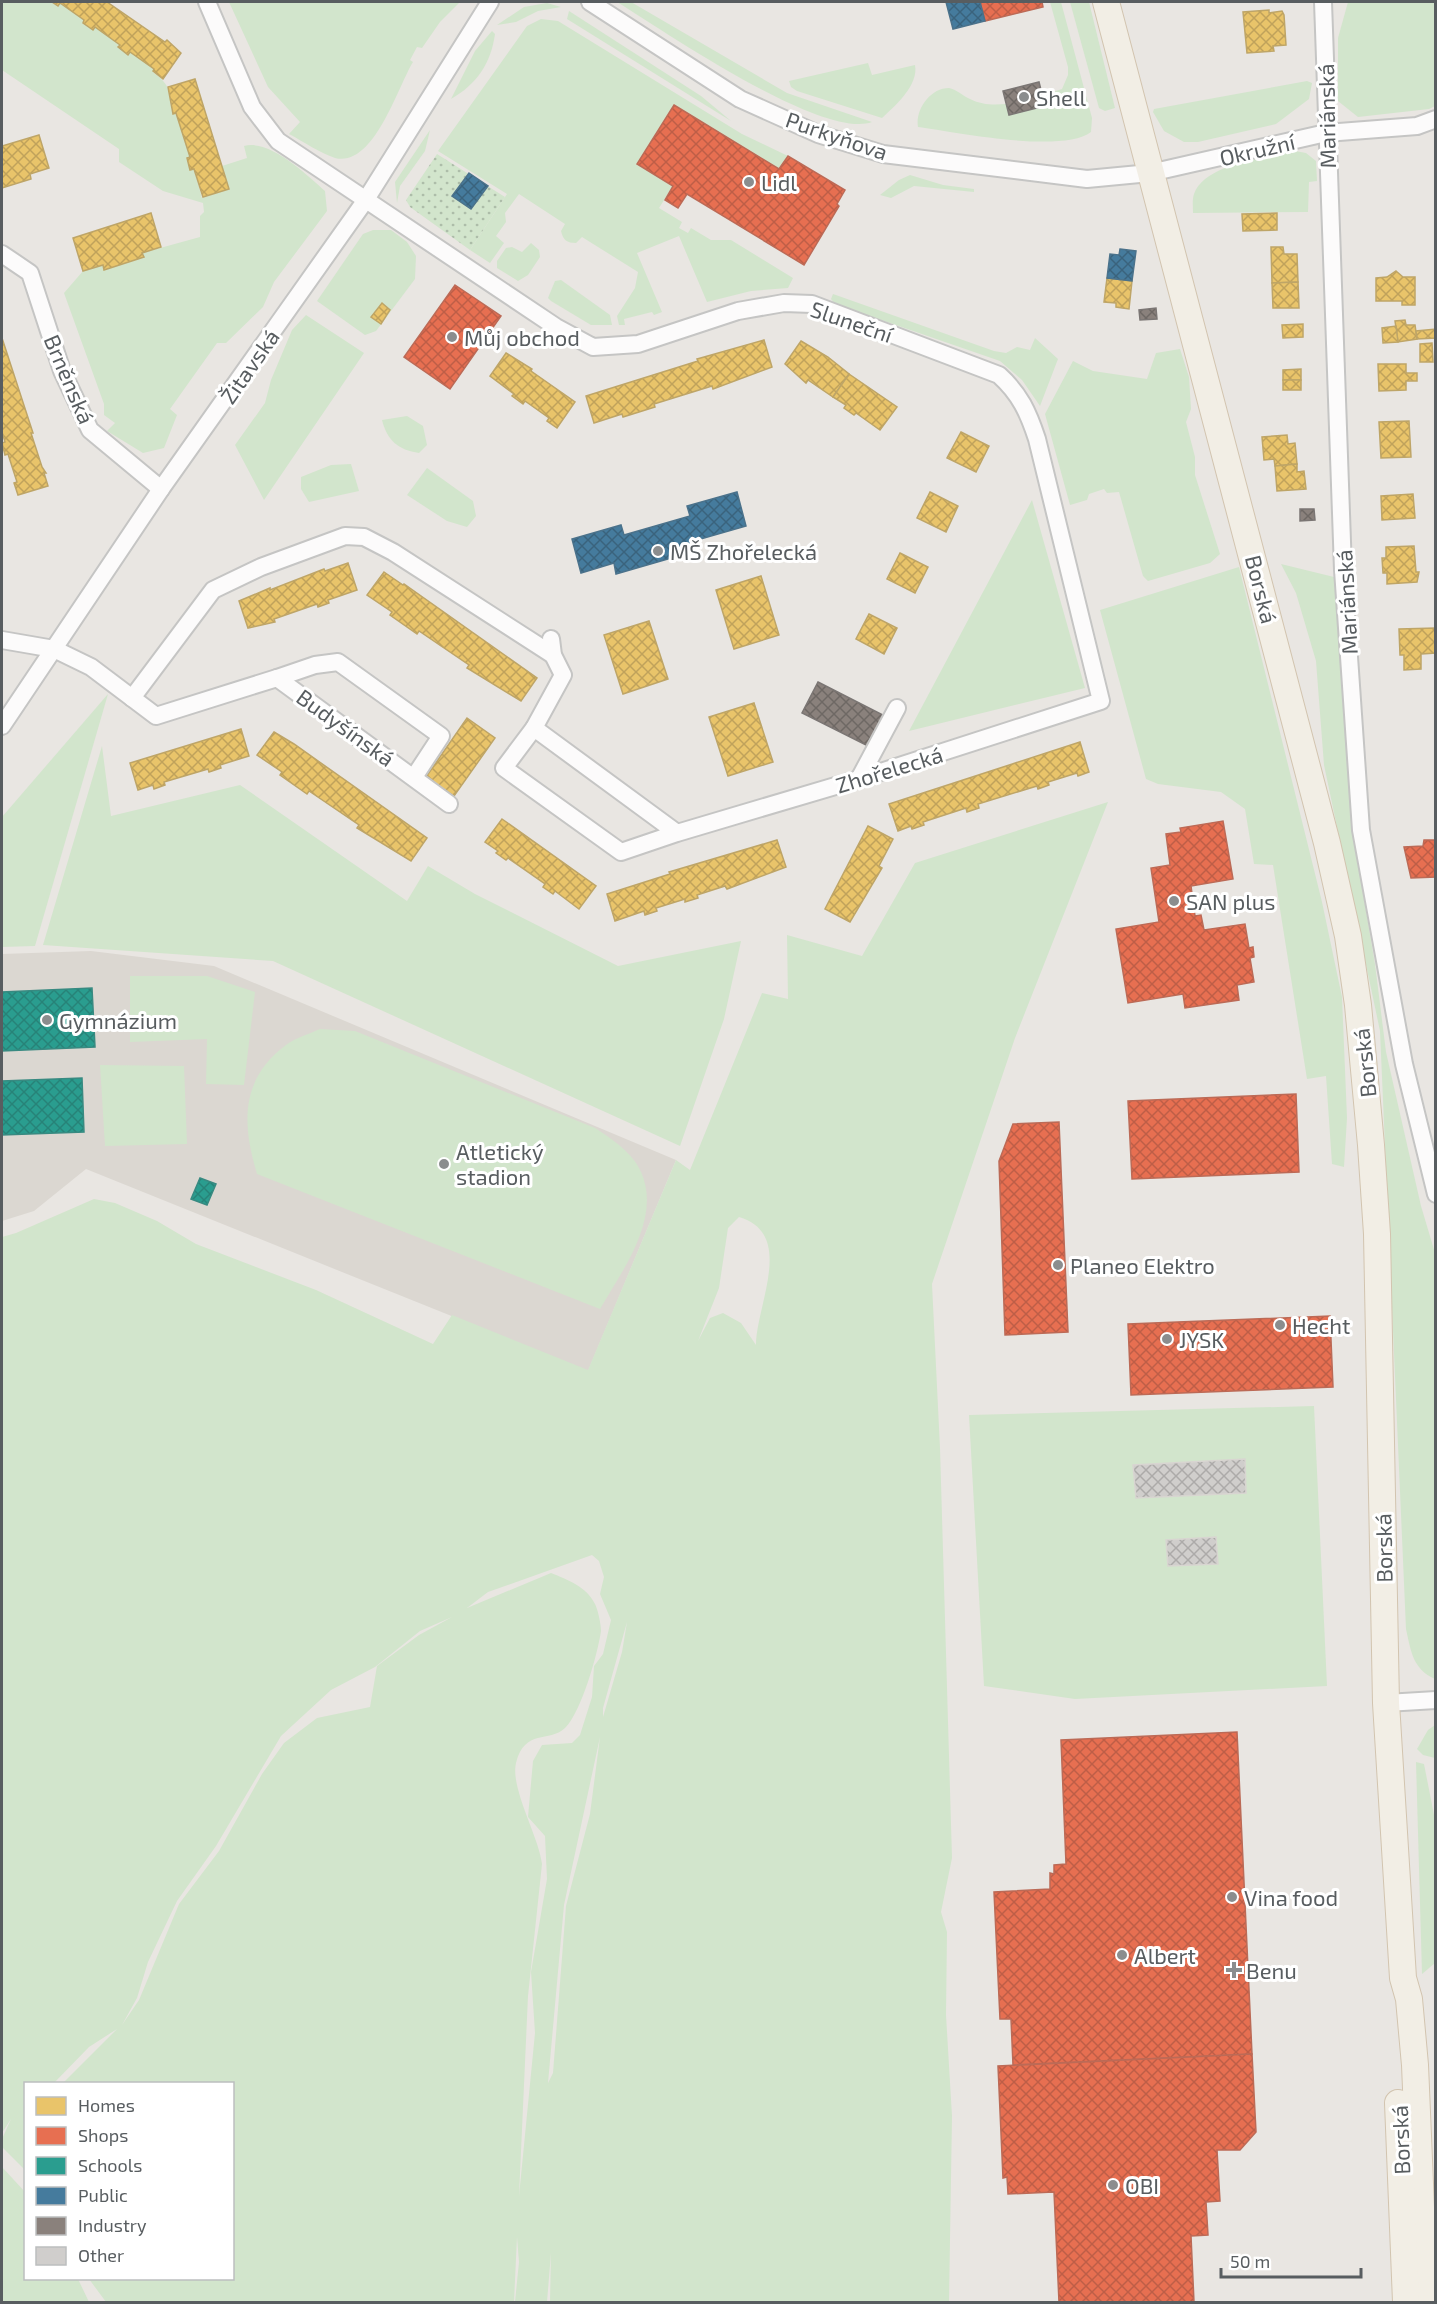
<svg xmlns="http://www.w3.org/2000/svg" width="1437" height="2304" font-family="'Exo 2',sans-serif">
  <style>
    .education { fill: #dbd7d1 }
    .green { fill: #d2e5cc; fill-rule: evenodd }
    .garden { fill: url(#garden-dots) }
    .homes { fill: url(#homes-cross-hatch); stroke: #bea567; stroke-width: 1.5 }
    .shops { fill: url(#shops-cross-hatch); stroke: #bc6a56; stroke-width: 1.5 }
    .schools { fill: url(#schools-cross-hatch); stroke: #388a81; stroke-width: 1.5 }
    .public { fill: url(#public-cross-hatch); stroke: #4b728b; stroke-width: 1.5 }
    .industry { fill: url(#industry-cross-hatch); stroke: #7b7674; stroke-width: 1.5 }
    .building { fill: url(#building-cross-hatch); stroke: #d8d5d1; stroke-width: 1.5 }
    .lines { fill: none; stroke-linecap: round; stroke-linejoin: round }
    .minor-casing { stroke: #c5c5c4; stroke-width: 20 }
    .primary-casing { stroke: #d2c4af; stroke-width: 28 }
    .minor { stroke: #fcfbfb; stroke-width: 16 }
    .primary { stroke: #f2eee5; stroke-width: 26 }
    .poi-dot { fill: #8b8d8e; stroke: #fff; stroke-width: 2 }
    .labels { text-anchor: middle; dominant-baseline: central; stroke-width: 6; stroke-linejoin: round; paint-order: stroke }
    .poi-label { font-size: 22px; fill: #585d60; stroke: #fff; text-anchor: start }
    .street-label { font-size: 22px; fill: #585d60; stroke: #fff }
  </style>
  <defs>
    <pattern id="garden-dots" width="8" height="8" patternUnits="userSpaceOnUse" patternTransform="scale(1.5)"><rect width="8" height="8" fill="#d2e5cc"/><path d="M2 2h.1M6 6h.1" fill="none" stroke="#adbda9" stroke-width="1.8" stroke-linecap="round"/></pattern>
    <pattern id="homes-cross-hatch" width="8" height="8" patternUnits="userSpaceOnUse" patternTransform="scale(1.5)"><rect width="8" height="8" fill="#e9c46a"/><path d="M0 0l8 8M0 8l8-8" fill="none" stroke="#c0a25b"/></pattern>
    <pattern id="shops-cross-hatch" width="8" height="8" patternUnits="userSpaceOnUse" patternTransform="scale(1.5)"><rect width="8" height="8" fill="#e76f51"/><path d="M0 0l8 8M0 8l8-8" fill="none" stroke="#be5e47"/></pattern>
    <pattern id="schools-cross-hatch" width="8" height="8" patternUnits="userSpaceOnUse" patternTransform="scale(1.5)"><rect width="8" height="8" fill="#2a9d8f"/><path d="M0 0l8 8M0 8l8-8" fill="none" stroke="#278378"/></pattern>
    <pattern id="public-cross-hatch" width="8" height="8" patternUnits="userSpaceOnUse" patternTransform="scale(1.5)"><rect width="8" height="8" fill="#457b9d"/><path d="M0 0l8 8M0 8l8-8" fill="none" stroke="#3a637d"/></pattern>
    <pattern id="industry-cross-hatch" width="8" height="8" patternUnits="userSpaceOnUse" patternTransform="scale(1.5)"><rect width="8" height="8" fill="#8a817c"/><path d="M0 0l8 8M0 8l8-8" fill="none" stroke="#6e6864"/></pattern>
    <pattern id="building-cross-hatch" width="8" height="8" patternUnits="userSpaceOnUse" patternTransform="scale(1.5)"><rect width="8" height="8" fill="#d0cecc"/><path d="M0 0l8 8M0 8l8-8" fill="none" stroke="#acaaa9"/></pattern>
  </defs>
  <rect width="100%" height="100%" fill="#e9e6e2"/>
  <polygon class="education" points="91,951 214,966 676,1160 588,1371 86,1169 34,1211 2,1221 2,954"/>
  <g class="green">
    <path d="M2,2H52L58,6L60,3L84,20L83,23L93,30L95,27L120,45L118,47L128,54L130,52L154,69L153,72C175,88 167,95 173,114L176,113L190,157L187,158L190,169H194L202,198L229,189L222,166L247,158L244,146C270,139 307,175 325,191L327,211L274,282L263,307L226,343H217L170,409L177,415L164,448L143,453L107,431L115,423L104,415V404L64,293L83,271L103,265L105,269L143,257L142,253L200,237V216L204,212L203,203L163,191L119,162V149L2,70Z"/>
    <path d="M229,2H460L440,22L422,48L417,47L410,60L413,62C398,86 374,168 335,158C320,153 304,142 289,134L300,122L268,87Z"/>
    <path d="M617,2H631L787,93L872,122C822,140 664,31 617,2Z"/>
    <path d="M1050,2H1061L1092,118L1091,132C1062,154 955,132 918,127C915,110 930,88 949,88C956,89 963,96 970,99C982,105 993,105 1006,104L1009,115L1045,106L1043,95L1062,89L1068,75V67Z"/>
    <polygon points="1070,2 1089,2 1115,108 1105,111 1099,108"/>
    <polygon points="1348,2 1435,2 1435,106 1429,109 1358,117 1338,101 1338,38"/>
    <polygon points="547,3 561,7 538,11 516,22 497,25 524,7"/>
    <polygon points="569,11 701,96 731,121 567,19"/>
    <path d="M541,19L558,21L742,134L788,156L779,169L674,105L637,164L673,186L659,208L682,222L679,228L688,233L691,228L711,240H731L793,278L788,288L751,291L707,302L679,236L637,253L662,312L654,315L652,312L624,319L625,325H619L617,316L635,288L638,272L582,237L576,243C567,243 563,240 561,231L565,224L519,194L505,213L506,222L496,236L504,243L490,263L470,250L507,194L438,151L527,26Z"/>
    <path d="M492,31L495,34C491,63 477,84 451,99L475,51Z"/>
    <path d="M868,63L872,75L915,65C919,85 895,106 882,118L797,91L791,87L789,81Z"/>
    <polygon points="1307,81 1312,83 1309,99 1276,124 1198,142 1184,142 1164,131 1153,112 1154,109"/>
    <polygon points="430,130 425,151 400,186 397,203 395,182"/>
    <path d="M1295,151L1306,153L1316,161L1317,181L1309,182L1308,212L1193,213C1193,207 1192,200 1194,194C1204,164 1267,157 1295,151Z"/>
    <polygon points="910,175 943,185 974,189 974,192 914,186 891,198 880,195 899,180"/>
    <polygon points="373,230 391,230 407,242 416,256 415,279 376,331 365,335 317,301 363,234"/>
    <polygon points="531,243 539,250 540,257 528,275 518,281 497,268 497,261 506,248 512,247 522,252"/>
    <polygon points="561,280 610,315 612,325 591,325 551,301 548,298 555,281"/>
    <polygon points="833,294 994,351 1006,353 1017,347 1030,350 1035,338 1058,359 1040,406 1022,380 1000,361 835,304 831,299"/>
    <polygon points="306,315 364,353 264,500 235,445 265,403 271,380 292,330"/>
    <polygon points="1180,349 1189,377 1191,409 1186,422 1195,457 1195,475 1220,554 1210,563 1148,581 1143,576 1119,492 1107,493 1104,489 1089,494 1087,500 1070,505 1045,414 1073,361 1093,371 1147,379 1156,353"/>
    <path d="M407,416L423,426L427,445L419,453C398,450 387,440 382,420Z"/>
    <polygon points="351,464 359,491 309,502 301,489 301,477 331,465"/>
    <polygon points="427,468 473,501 476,516 467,527 447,521 407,495"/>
    <polygon points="1032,500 1085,688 909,731"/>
    <path d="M1281,564L1334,577L1354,840L1375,964L1386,1052L1421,1206L1435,1253V1679C1413,1669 1411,1652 1406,1629L1380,1031L1324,765L1316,661L1296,593Z"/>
    <polygon points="1239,567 1322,902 1342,997 1347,1118 1344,1167 1332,1164 1326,1076 1307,1079 1273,865 1254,864 1245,809 1221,792 1158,784 1146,779 1100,610"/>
    <polygon points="108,694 35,946 2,947 2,817"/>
    <polygon points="102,746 111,816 240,785 407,901 428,866 475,894 618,966 741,941 724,1019 680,1146 273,961 43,945"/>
    <path d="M1108,802L1015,1038L932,1284L940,1448L952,1858L941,1912L947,1932L946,2015L952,2116L949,2302H550L551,2253L547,2302H515L519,2262L517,2237L514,2302H106L89,2279L232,2278V2084L63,2083L117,2029L89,2047L54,2083L26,2084L25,2170L2,2147V2139L11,2119L2,2133V1237L16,1233L94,1199L115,1203L157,1221L196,1244L316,1290L433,1344L452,1315L588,1370L676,1160L690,1170L762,993L788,999L787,935L862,956L915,863ZM739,1217C796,1234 756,1305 756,1345L741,1323L723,1313L710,1318L698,1341L719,1288L728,1228ZM592,1555L599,1561L604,1577L600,1594L611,1620L603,1654L594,1666L592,1697L580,1735L572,1743L542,1745L533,1761L528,1817L545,1836L547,1879L531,1972L535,2033L519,2196L528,1996L542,1864C539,1837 510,1788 516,1763C525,1728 549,1743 565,1728C581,1713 598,1653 601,1631C601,1624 598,1610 595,1604C586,1586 568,1580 551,1573L467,1608L488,1592ZM452,1617L419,1635L377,1666L370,1707L317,1718L284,1743L262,1774L219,1851L179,1904L139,2000L122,2025L137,1998L148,1962L177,1901L216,1846L281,1736L331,1690L375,1667L420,1631ZM627,1622L622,1652L603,1717V1708ZM600,1737L590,1814L566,1906L553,2073L548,2083L564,1905Z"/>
    <polygon points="130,976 207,976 255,992 244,1085 206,1084 207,1039 130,1042"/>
    <path d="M320,1029L355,1031L595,1128C612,1139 633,1153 641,1172C662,1218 622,1271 600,1309L257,1174C242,1124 240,1079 286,1045C295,1038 309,1034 320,1029Z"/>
    <polygon points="100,1065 184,1066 187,1144 105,1146"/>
    <polygon points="1314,1406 1327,1686 1075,1699 984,1686 969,1415"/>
    <polygon points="1435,1725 1435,1758 1423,1755 1417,1749 1428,1730"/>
    <polygon points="1416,1762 1424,1764 1435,1820 1435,1963 1422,1974"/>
    <polygon points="2,2167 25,2192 26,2278 78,2279 89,2302 2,2302"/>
  </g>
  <polygon class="garden" points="437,154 505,197 470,250 410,207 406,200"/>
  <g class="homes">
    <polygon points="52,2 107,2 165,42 167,40 181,53 163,79 153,71 154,69 130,52 128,55 118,47 120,45 95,27 93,30 83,23 84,20 60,3 58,6"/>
    <polygon points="1269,10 1269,13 1282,11 1284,15 1286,45 1273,46 1274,51 1247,53 1243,12"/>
    <polygon points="195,79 229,189 203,197 194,169 190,170 187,158 190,157 176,113 173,114 168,87"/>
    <polygon points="39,135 49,168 30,174 31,179 2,188 2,146"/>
    <polygon points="151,213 161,247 142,253 144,257 104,270 103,265 83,271 73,238"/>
    <polygon points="1277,213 1277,230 1243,231 1242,214"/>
    <polygon points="1271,247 1283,247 1284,254 1297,254 1298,282 1272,283"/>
    <polygon points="1396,271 1403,277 1415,277 1415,305 1402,305 1402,301 1376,301 1376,278 1387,277"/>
    <polygon points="1107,278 1132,281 1129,309 1116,307 1116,303 1104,302"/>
    <polygon points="1298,282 1299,308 1273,308 1272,283"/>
    <polygon points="382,303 390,310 381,324 371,317"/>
    <polygon points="1405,320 1406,325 1415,325 1417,339 1398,342 1395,321"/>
    <polygon points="1303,324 1303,337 1283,338 1282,325"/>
    <polygon points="1396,326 1398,342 1383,343 1382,328"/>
    <polygon points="1436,329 1436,338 1417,339 1416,331"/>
    <polygon points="2,338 33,433 31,433 42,467 46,473 44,473 48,486 18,495 14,483 17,482 8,454 5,455 2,443 5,442 2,432"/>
    <polygon points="764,340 772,367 713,389 712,386 654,404 655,407 623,417 622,414 594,423 586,396 698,361 697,359"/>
    <polygon points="801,341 828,357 849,374 833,397 808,380 806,383 785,364"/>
    <polygon points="1432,343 1433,362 1420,362 1420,344"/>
    <polygon points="506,353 532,369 531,371 575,402 557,428 547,421 549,418 525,401 523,404 512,396 514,394 490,376"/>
    <polygon points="1378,364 1406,364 1406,373 1417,373 1417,381 1406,381 1406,390 1379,391"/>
    <polygon points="1301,369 1301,380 1283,380 1283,370"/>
    <polygon points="849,374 897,407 880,430 856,413 854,415 844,408 846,405 833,397"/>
    <rect x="1283" y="380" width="18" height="10"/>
    <polygon points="1409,421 1411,457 1381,458 1379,422"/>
    <polygon points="961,432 989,446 976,472 947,458"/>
    <polygon points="1287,435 1288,444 1295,443 1297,464 1275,466 1274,459 1264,460 1262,437"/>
    <polygon points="1297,464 1297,472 1304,471 1306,489 1277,491 1275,466"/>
    <polygon points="930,492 958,506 946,532 917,518"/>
    <polygon points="1413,494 1415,518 1382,520 1381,496"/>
    <polygon points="1414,546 1416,572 1419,572 1417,582 1387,584 1387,573 1383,573 1382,558 1386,558 1386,547"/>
    <polygon points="900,553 928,567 915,593 887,579"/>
    <polygon points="348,563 357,590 328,600 329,603 318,607 317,604 274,619 275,622 248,628 239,601 270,588 270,590 324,569 325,571"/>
    <polygon points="384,572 403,585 404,584 537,678 521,701 467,668 469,665 419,631 417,634 390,615 392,612 367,595"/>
    <polygon points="761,576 779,635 734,649 716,590"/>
    <polygon points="869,614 897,628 884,654 856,639"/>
    <polygon points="649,621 668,679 623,694 604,635"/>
    <polygon points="1436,628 1436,653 1421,654 1421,669 1404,670 1404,655 1400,655 1399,629"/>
    <polygon points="754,703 773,762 728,776 709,717"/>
    <polygon points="467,718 495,738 454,796 426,777"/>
    <polygon points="241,729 249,756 220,765 221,768 209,772 208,769 164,782 165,785 154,789 153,785 138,790 130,763"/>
    <polygon points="274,732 294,744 427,838 411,861 357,828 359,825 309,791 307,794 280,775 282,772 257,755"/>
    <polygon points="1080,742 1089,772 1078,776 1077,773 1048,782 1049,785 1038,789 1037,786 978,804 979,808 967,812 966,808 923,822 924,825 912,829 911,826 898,831 889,804"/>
    <polygon points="502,819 596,886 579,909 555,891 553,894 543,887 545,884 508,858 506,860 496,853 498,851 485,842"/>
    <polygon points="868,826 893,839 879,866 882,868 850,922 825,909"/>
    <polygon points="777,840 786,867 727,889 725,886 697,895 698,898 685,902 685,899 656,908 657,911 645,915 644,911 615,921 607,894 670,874 669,872"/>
  </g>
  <g class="shops">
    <polygon points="980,2 1042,2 1043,7 985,21"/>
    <polygon points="674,105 779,169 788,156 845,190 837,204 839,206 804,265 687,194 678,208 665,200 673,186 637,164"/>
    <polygon points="455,285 501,316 450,389 404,357"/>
    <polygon points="1223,821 1233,879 1191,886 1195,916 1201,915 1204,930 1245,924 1249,948 1253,947 1254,957 1250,958 1254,982 1237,985 1239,1000 1185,1008 1183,994 1128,1003 1116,929 1159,922 1151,868 1170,865 1166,834 1181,832 1180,828"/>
    <polygon points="1424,840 1436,840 1436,877 1411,878 1404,847 1423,846"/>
    <polygon points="1296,1094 1299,1172 1132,1179 1128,1101"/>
    <polygon points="1059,1122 1068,1332 1005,1335 999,1161 1013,1124"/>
    <polygon points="1330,1316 1333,1387 1131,1395 1128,1324"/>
    <polygon points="1237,1732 1252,2054 1013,2065 1011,2019 1000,2019 994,1892 1050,1889 1050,1873 1054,1874 1054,1865 1066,1864 1061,1740"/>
    <polygon points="1252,2054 1256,2132 1240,2150 1217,2150 1220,2201 1206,2202 1208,2235 1191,2236 1194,2302 1059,2302 1054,2192 1008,2194 1007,2177 1003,2178 998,2066"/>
  </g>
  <g class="schools">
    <polygon points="92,988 95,1047 2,1051 2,992"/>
    <polygon points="82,1078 84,1132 2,1135 2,1081"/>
    <polygon points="200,1178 216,1184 207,1205 191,1199"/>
  </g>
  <g class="public">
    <polygon points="946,2 980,2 985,21 953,29"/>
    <polygon points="469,173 488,186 471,209 452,196"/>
    <polygon points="1120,249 1136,251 1132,281 1107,278 1110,254 1119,255"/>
    <polygon points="737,492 746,526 697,540 699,550 616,574 614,563 581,573 572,539 621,525 624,535 690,516 687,506"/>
  </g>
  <g class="industry">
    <polygon points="1039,82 1045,106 1009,115 1003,91"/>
    <polygon points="1156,308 1157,319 1140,320 1139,310"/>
    <polygon points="1300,509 1314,509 1315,520 1300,521"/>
    <polygon points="818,682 883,715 868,746 802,713"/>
  </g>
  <g class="building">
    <polygon points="1245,1459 1246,1493 1136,1498 1133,1465"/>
    <polygon points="1216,1537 1218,1564 1168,1566 1166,1540"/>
  </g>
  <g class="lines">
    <defs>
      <g id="minor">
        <path d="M207,2L252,107L278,141L556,327L593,347L638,344L738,311L784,303L812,304L999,375C1020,394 1028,412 1037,439L1101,701L859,779L677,833L534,728L504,768L621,852L677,833"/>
        <polyline points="590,2 740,99 818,134 883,154 1087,179 1150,173 1326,133 1417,126 1436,119"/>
        <polyline points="1323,2 1343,570 1361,830 1404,1064 1436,1194"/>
        <polyline points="2,254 30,273 62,371 90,430 161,489"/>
        <polyline points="2,640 54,649 91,667 156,716 277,678 449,804"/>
        <polyline points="277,678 315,665 338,662 441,736 414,777"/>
        <polyline points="132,698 213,590 261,567 345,536 364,537 393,552 553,655"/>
        <polyline points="2,726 161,489 365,201 490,2"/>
        <polyline points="534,728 563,675 553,655 551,639"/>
        <polyline points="859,779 897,708"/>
        <polyline points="1386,1703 1436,1700"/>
      </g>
      <g id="primary">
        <polyline points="1106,2 1327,843 1348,936 1358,1005 1371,1145 1377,1234 1386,1703 1403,1978 1409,1999 1415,2065 1425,2302"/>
        <polyline points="1398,2103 1406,2302"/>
      </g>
    </defs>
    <use href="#minor" class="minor-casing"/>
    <use href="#primary" class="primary-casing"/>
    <use href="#minor" class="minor"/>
    <use href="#primary" class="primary"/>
  </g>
  <g class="poi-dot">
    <circle cx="1024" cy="97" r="6"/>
    <circle cx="749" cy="182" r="6"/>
    <circle cx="452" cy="337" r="6"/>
    <circle cx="658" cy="551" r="6"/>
    <circle cx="1174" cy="901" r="6"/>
    <circle cx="47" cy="1020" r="6"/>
    <circle cx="444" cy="1164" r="6"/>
    <circle cx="1058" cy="1265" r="6"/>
    <circle cx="1280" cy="1325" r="6"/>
    <circle cx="1167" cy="1339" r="6"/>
    <circle cx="1232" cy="1897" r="6"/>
    <circle cx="1122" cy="1955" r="6"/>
    <path d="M1231 1961h6v6h6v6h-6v6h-6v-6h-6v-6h6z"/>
    <circle cx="1113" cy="2185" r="6"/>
  </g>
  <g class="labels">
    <g class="poi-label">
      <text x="1036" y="97">Shell</text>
      <text x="761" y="182">Lidl</text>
      <text x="464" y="337">Můj obchod</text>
      <text x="670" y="551">MŠ Zhořelecká</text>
      <text x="1186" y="901">SAN plus</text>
      <text x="59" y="1020">Gymnázium</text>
      <text x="456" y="1151">Atletický<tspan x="456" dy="25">stadion</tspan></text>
      <text x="1070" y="1265">Planeo Elektro</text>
      <text x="1292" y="1325">Hecht</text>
      <text x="1179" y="1339">JYSK</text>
      <text x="1244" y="1897">Vina food</text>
      <text x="1134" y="1955">Albert</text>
      <text x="1246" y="1970">Benu</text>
      <text x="1125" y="2185">OBI</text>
    </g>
    <g class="street-label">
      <text transform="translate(1326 116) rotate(-91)">Mariánská</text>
      <text transform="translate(837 135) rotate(19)">Purkyňova</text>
      <text transform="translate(1257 149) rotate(-13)">Okružní</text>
      <text transform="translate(852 321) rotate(19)">Sluneční</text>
      <text transform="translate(249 366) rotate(-55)">Žitavská</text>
      <text transform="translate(70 379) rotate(67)">Brněnská</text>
      <text transform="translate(1262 589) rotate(76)">Borská</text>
      <text transform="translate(1346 602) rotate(-93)">Mariánská</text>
      <text transform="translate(346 727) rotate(36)">Budyšínská</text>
      <text transform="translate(889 769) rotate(-17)">Zhořelecká</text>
      <text transform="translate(1364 1063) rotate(-96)">Borská</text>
      <text transform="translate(1383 1548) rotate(-91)">Borská</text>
      <text transform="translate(1400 2140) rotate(-92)">Borská</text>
    </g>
  </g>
  <rect width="1437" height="2304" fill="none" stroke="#585d60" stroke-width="6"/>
  <rect x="24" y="2082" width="210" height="198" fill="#ffffff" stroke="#bcbebf" stroke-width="1.5"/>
  <rect x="36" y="2097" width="30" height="18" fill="#e9c46a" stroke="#bcbebf" stroke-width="1.5"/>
  <text x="78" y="2112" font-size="18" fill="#585d60">Homes</text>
  <rect x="36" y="2127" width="30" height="18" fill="#e76f51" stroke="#bcbebf" stroke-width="1.5"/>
  <text x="78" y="2142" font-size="18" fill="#585d60">Shops</text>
  <rect x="36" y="2157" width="30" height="18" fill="#2a9d8f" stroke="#bcbebf" stroke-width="1.5"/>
  <text x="78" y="2172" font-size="18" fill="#585d60">Schools</text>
  <rect x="36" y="2187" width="30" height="18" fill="#457b9d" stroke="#bcbebf" stroke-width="1.5"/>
  <text x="78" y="2202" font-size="18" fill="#585d60">Public</text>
  <rect x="36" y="2217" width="30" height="18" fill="#8a817c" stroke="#bcbebf" stroke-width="1.5"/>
  <text x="78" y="2232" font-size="18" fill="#585d60">Industry</text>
  <rect x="36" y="2247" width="30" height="18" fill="#d0cecc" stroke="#bcbebf" stroke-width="1.5"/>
  <text x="78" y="2262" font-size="18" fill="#585d60">Other</text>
  <path d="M1221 2268v9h140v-9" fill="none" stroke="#585d60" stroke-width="3"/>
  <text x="1230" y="2268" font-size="18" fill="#585d60" stroke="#ffffff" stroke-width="4.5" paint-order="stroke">50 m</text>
</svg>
